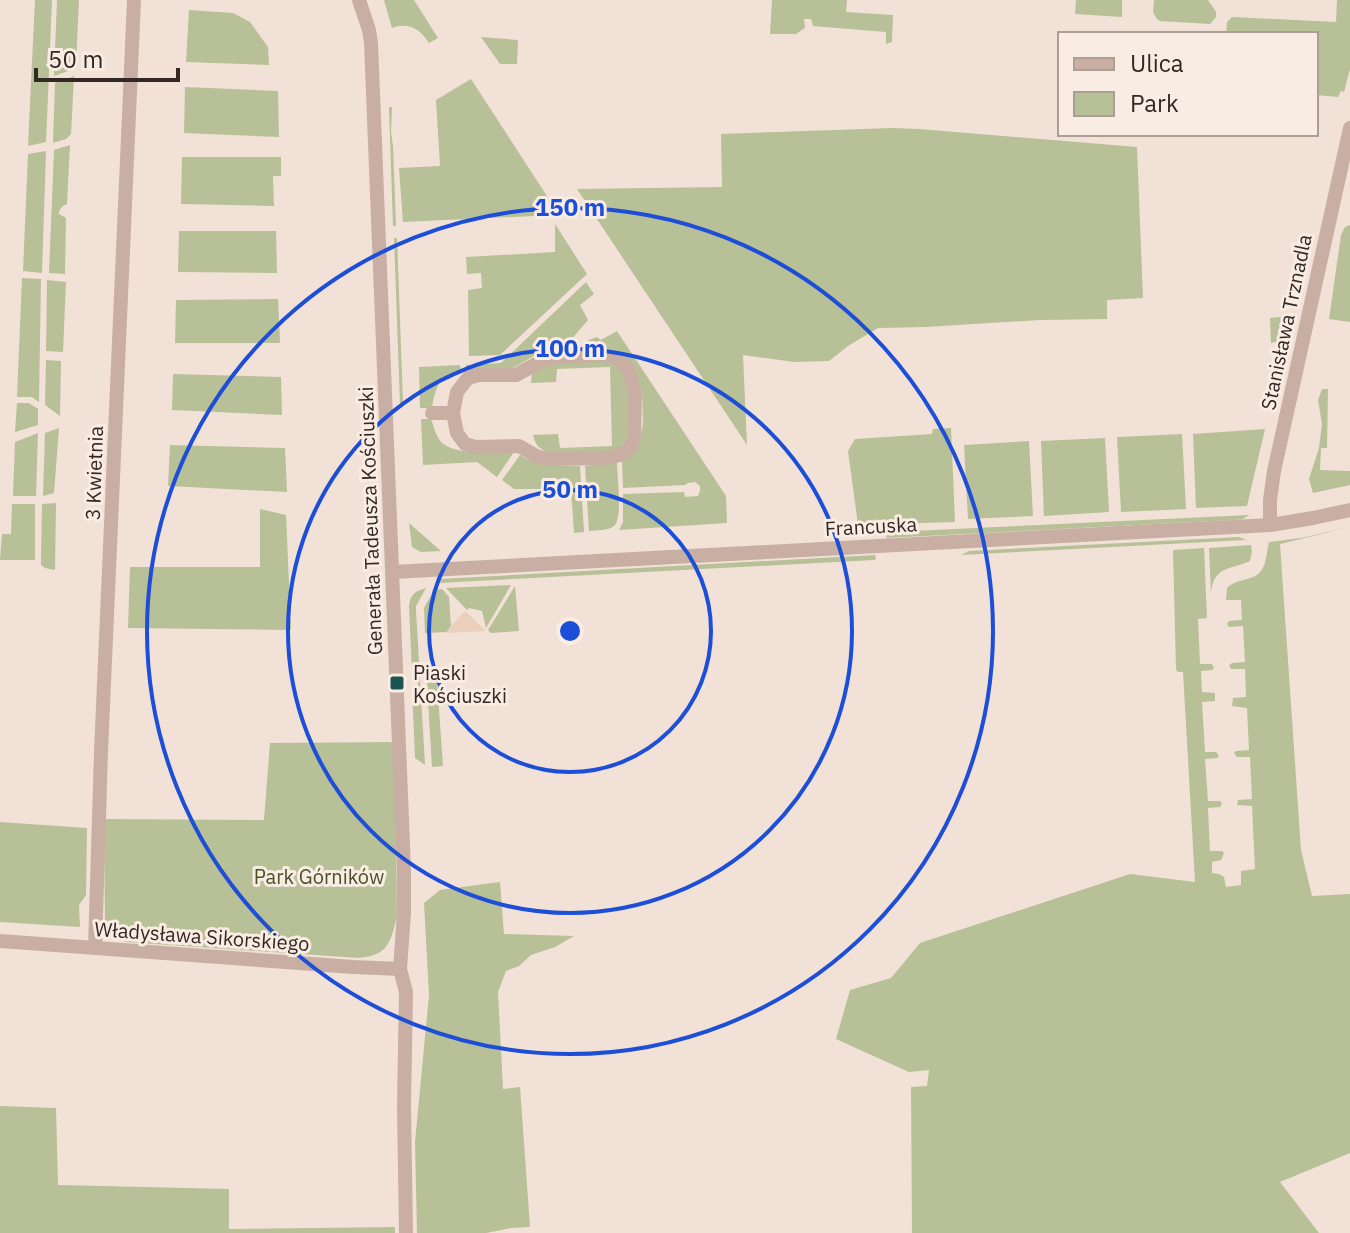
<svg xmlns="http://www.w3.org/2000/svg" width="1350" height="1233" font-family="'IBM Plex Sans',sans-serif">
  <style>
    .green { fill: #b8c097 }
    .plaza { fill: #ead0bd }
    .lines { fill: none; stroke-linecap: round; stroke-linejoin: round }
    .street { stroke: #c9afa3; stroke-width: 14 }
    .ring { fill: none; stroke: #1d4ed8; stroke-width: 4 }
    .poi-dot { fill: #1a5551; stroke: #f9ece3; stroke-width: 3 }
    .labels { text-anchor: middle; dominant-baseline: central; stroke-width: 6; stroke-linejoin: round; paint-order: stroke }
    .street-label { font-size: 20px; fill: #342825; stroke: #f9ece3 }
    .poi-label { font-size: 20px; fill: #342825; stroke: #f9ece3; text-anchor: start }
    .park-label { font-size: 20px; fill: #495228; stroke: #f9ece3 }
    .centre { fill: #1d4ed8; stroke: #f9ece3; stroke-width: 4 }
    .ring-label { font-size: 24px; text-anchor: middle; font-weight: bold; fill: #1d4ed8; stroke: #f9ece3; stroke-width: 6; stroke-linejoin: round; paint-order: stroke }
  </style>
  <rect width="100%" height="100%" fill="#f1e1d7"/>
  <g class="green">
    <polygon points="35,0 52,0 46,142 28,146"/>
    <polygon points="57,0 79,0 76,64 67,66 68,71 54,76"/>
    <path d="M384,0H414L438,38L429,43C420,29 409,22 392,28Z"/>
    <polygon points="772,0 847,0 846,12 893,15 892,42 886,44 886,32 813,26 811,19 804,19 805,28 796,34 770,34"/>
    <polygon points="1076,0 1122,0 1122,17 1075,14"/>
    <polygon points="1154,0 1208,0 1216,12 1216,17 1210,24 1160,21 1157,19 1153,12"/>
    <polygon points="1337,0 1350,0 1350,69 1344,92 1341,91 1338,97 1316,95 1316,34 1226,34 1227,22 1232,17 1336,22"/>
    <polygon points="189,10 233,13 250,22 268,47 269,65 186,62"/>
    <polygon points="481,37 518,40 517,64 500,64"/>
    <polygon points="74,76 71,134 66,139 53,143 55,83"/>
    <polygon points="471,79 558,213 555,215 403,222 399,168 440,166 436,100"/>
    <polygon points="185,87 278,91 279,137 184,133"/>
    <polygon points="389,107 392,107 391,132 393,146 396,226 393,226"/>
    <polygon points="892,128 919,129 1137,147 1143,298 1107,300 1107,319 1040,320 926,327 878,328 848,346 829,361 794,362 743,355 747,445 577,189 722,187 721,134"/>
    <path d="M70,145L67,204C63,206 59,208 59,214L66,218L65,274L49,273L54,150Z"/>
    <polygon points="46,151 42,273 23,271 28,154"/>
    <polygon points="182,157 281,157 281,176 273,176 274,206 181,204"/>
    <polygon points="555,224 587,274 500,355 469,356 468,290 482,288 481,273 467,274 466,257 555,252"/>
    <polygon points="1350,225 1350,322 1329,319 1341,235 1345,227"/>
    <polygon points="179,231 276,231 277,273 178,272"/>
    <polygon points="394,238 397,238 403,402 400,403"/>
    <polygon points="22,278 41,279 39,402 32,397 17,397"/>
    <polygon points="47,280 66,282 63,352 46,351"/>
    <polygon points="586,282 594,294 580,305 588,320 563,349 537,354 513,368 466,370 466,365 501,363"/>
    <polygon points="278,299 280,343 175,343 176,300"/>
    <polygon points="1280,317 1288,319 1290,324 1286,339 1271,343 1270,318"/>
    <polygon points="617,331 726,496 727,523 619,530 623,522 623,494 684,492 685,497 698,496 700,491 700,486 695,482 688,483 685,485 623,488 622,461 640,440 643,423 642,390 616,353 598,348 581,348 587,341 597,337 601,340"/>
    <polygon points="46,360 61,361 60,416 45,405"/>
    <path d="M610,361C615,365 620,368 623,374C630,389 637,442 617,450C611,453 556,454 549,452C539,450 535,444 533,435L558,434L560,448L612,446L610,367L557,369L556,382L531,383L532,373L546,363Z"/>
    <path d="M460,365L461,370C440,374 435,388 432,408H420L419,367Z"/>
    <polygon points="173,374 281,377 282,415 172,410"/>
    <polygon points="1322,389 1328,389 1327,448 1321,448 1320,470 1350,471 1350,485 1313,493 1309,479 1319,448 1322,424 1318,400"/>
    <polygon points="17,403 29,403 38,409 38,425 15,432"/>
    <path d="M421,419H431C434,427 436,437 442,443C458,456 495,452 514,452L497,477L477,462L423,465Z"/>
    <polygon points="59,428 54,493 43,496 45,433"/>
    <polygon points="951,428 955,522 858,525 848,451 855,439 932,434 933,429"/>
    <polygon points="1265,429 1247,506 1196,508 1193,434"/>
    <polygon points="38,433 36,496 13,496 15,442"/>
    <polygon points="1182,434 1186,509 1121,512 1117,437"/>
    <polygon points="1105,438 1109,512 1044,516 1041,441"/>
    <polygon points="1029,441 1033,516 968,519 964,445"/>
    <polygon points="170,445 285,448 287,492 168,486"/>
    <path d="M520,455C539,467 558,466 580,466L584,532L574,533L571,489H514L502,480Z"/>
    <path d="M617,462C617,475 623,518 614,526C608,531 597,530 589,531L585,466Z"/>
    <polygon points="56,503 55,570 45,568 41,565 41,561 42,504"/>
    <polygon points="12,504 35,504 35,560 0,560 2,534 11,534"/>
    <polygon points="260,509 286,515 291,630 128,628 130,567 260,567"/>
    <polygon points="1249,515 1243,519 1234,520 886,538 888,533 892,532"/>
    <polygon points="409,523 441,551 421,552 412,547"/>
    <path d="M1350,527L1280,544L1301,850L1312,896L1350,894V1153L1280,1182L1319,1233H912L911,1087L927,1086L929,1070L909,1072L836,1039L850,990L891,978L920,943L1130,874L1195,882L1183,672H1178L1176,670L1173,550L1204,548L1207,618L1198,619L1200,664H1212L1214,668L1212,670L1201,671L1202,692L1215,693V701L1202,702L1205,752H1216L1219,756L1217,758L1205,759L1208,801H1220L1222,804L1220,807L1208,808L1210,851H1222L1224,853L1221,860L1212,862V873L1219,874L1224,877L1226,887L1241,885V871L1255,869L1252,806L1237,805L1238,800L1252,799L1250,757H1237L1234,753L1236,751L1249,750L1247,708L1232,706L1233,698L1246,697L1245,669H1231L1229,665L1232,663L1245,662L1243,626L1229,627L1227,624L1229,621L1242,620L1241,600H1226L1227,588C1241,575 1258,584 1265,563C1267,556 1267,549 1269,542L1301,538Z"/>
    <polygon points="1239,537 1246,540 961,555 969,551"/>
    <path d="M1251,545L1252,551L1250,561C1231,570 1214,565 1211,593L1209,548Z"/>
    <polygon points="875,555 876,559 874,560 438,583 440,579"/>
    <polygon points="511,585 486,628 482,611 469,608 467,610 446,588"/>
    <polygon points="515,586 519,631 491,633 488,630"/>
    <path d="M426,588L416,606V610L425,765L415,758L412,689L418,688L417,673L412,672L409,606C410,595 415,591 426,588Z"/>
    <polygon points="442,589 449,597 451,626 447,632 425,633 424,608 434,590"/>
    <polygon points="436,667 443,766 432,767 426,668"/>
    <path d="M395,742L397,917C390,942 389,955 359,958L126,942L111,934L105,925L104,819L264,820L270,743Z"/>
    <polygon points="0,822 87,828 86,895 79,905 80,927 0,922"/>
    <polygon points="500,882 504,934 574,936 555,947 531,955 519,966 506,971 498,992 503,1089 520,1087 530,1227 511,1228 486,1233 417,1233 415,1142 429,995 424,903 440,890"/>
    <polygon points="0,1106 56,1108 58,1185 229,1189 229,1229 395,1227 395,1233 0,1233"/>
  </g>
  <polygon class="plaza" points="465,611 486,631 446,633 451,626"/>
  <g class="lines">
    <g class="street">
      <polyline points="359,0 369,30 371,43 404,870 404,913 400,969 406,992 404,1106 406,1233"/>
      <polyline points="432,413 453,413 457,392 468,378 479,375 516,375 547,358 601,355 619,359 629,371 635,392 634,440 628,450 620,455 607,458 552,459 538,457 519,446 476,447 465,444 457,433 453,413"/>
      <polyline points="1270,525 1270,500 1274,471 1350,128"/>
      <polyline points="393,572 1270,525 1313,518 1350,510"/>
      <polyline points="0,941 353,967 400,969"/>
      <polyline points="95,948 101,752 134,0"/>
    </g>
  </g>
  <g class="ring">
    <circle cx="570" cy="631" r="141"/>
    <circle cx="570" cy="631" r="282"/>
    <circle cx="570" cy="631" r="423"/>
  </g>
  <rect class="poi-dot" x="389" y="675" width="16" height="16" rx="4"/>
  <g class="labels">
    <g class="street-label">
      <text transform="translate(1286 322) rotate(-78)">Stanisława Trznadla</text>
      <text transform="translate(94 473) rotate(-88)">3 Kwietnia</text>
      <text transform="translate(370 521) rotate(-92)">Generała Tadeusza Kościuszki</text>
      <text transform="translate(871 526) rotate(-3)">Francuska</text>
      <text transform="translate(202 936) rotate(4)">Władysława Sikorskiego</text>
    </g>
    <g class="poi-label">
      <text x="413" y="672">Piaski<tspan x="413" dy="23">Kościuszki</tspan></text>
    </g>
    <g class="park-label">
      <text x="319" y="876">Park Górników</text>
    </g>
  </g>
  <circle cx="570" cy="631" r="12" class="centre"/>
  <g class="ring-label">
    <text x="570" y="216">150 m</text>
    <text x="570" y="357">100 m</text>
    <text x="570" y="498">50 m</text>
  </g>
  <rect x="1058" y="32" width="260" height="104" fill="#f9ece3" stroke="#aa9e97" stroke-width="2"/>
  <rect x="1074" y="58" width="40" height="12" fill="#c9afa3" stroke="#aa9e97" stroke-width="2"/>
  <text x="1130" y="72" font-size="24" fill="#342825">Ulica</text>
  <rect x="1074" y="92" width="40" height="24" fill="#b8c097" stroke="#aa9e97" stroke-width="2"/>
  <text x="1130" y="112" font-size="24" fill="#342825">Park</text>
  <path d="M36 68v12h142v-12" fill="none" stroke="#342825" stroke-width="4"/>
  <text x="48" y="68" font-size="24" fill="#342825" stroke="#f9ece3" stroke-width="6" paint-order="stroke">50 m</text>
</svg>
